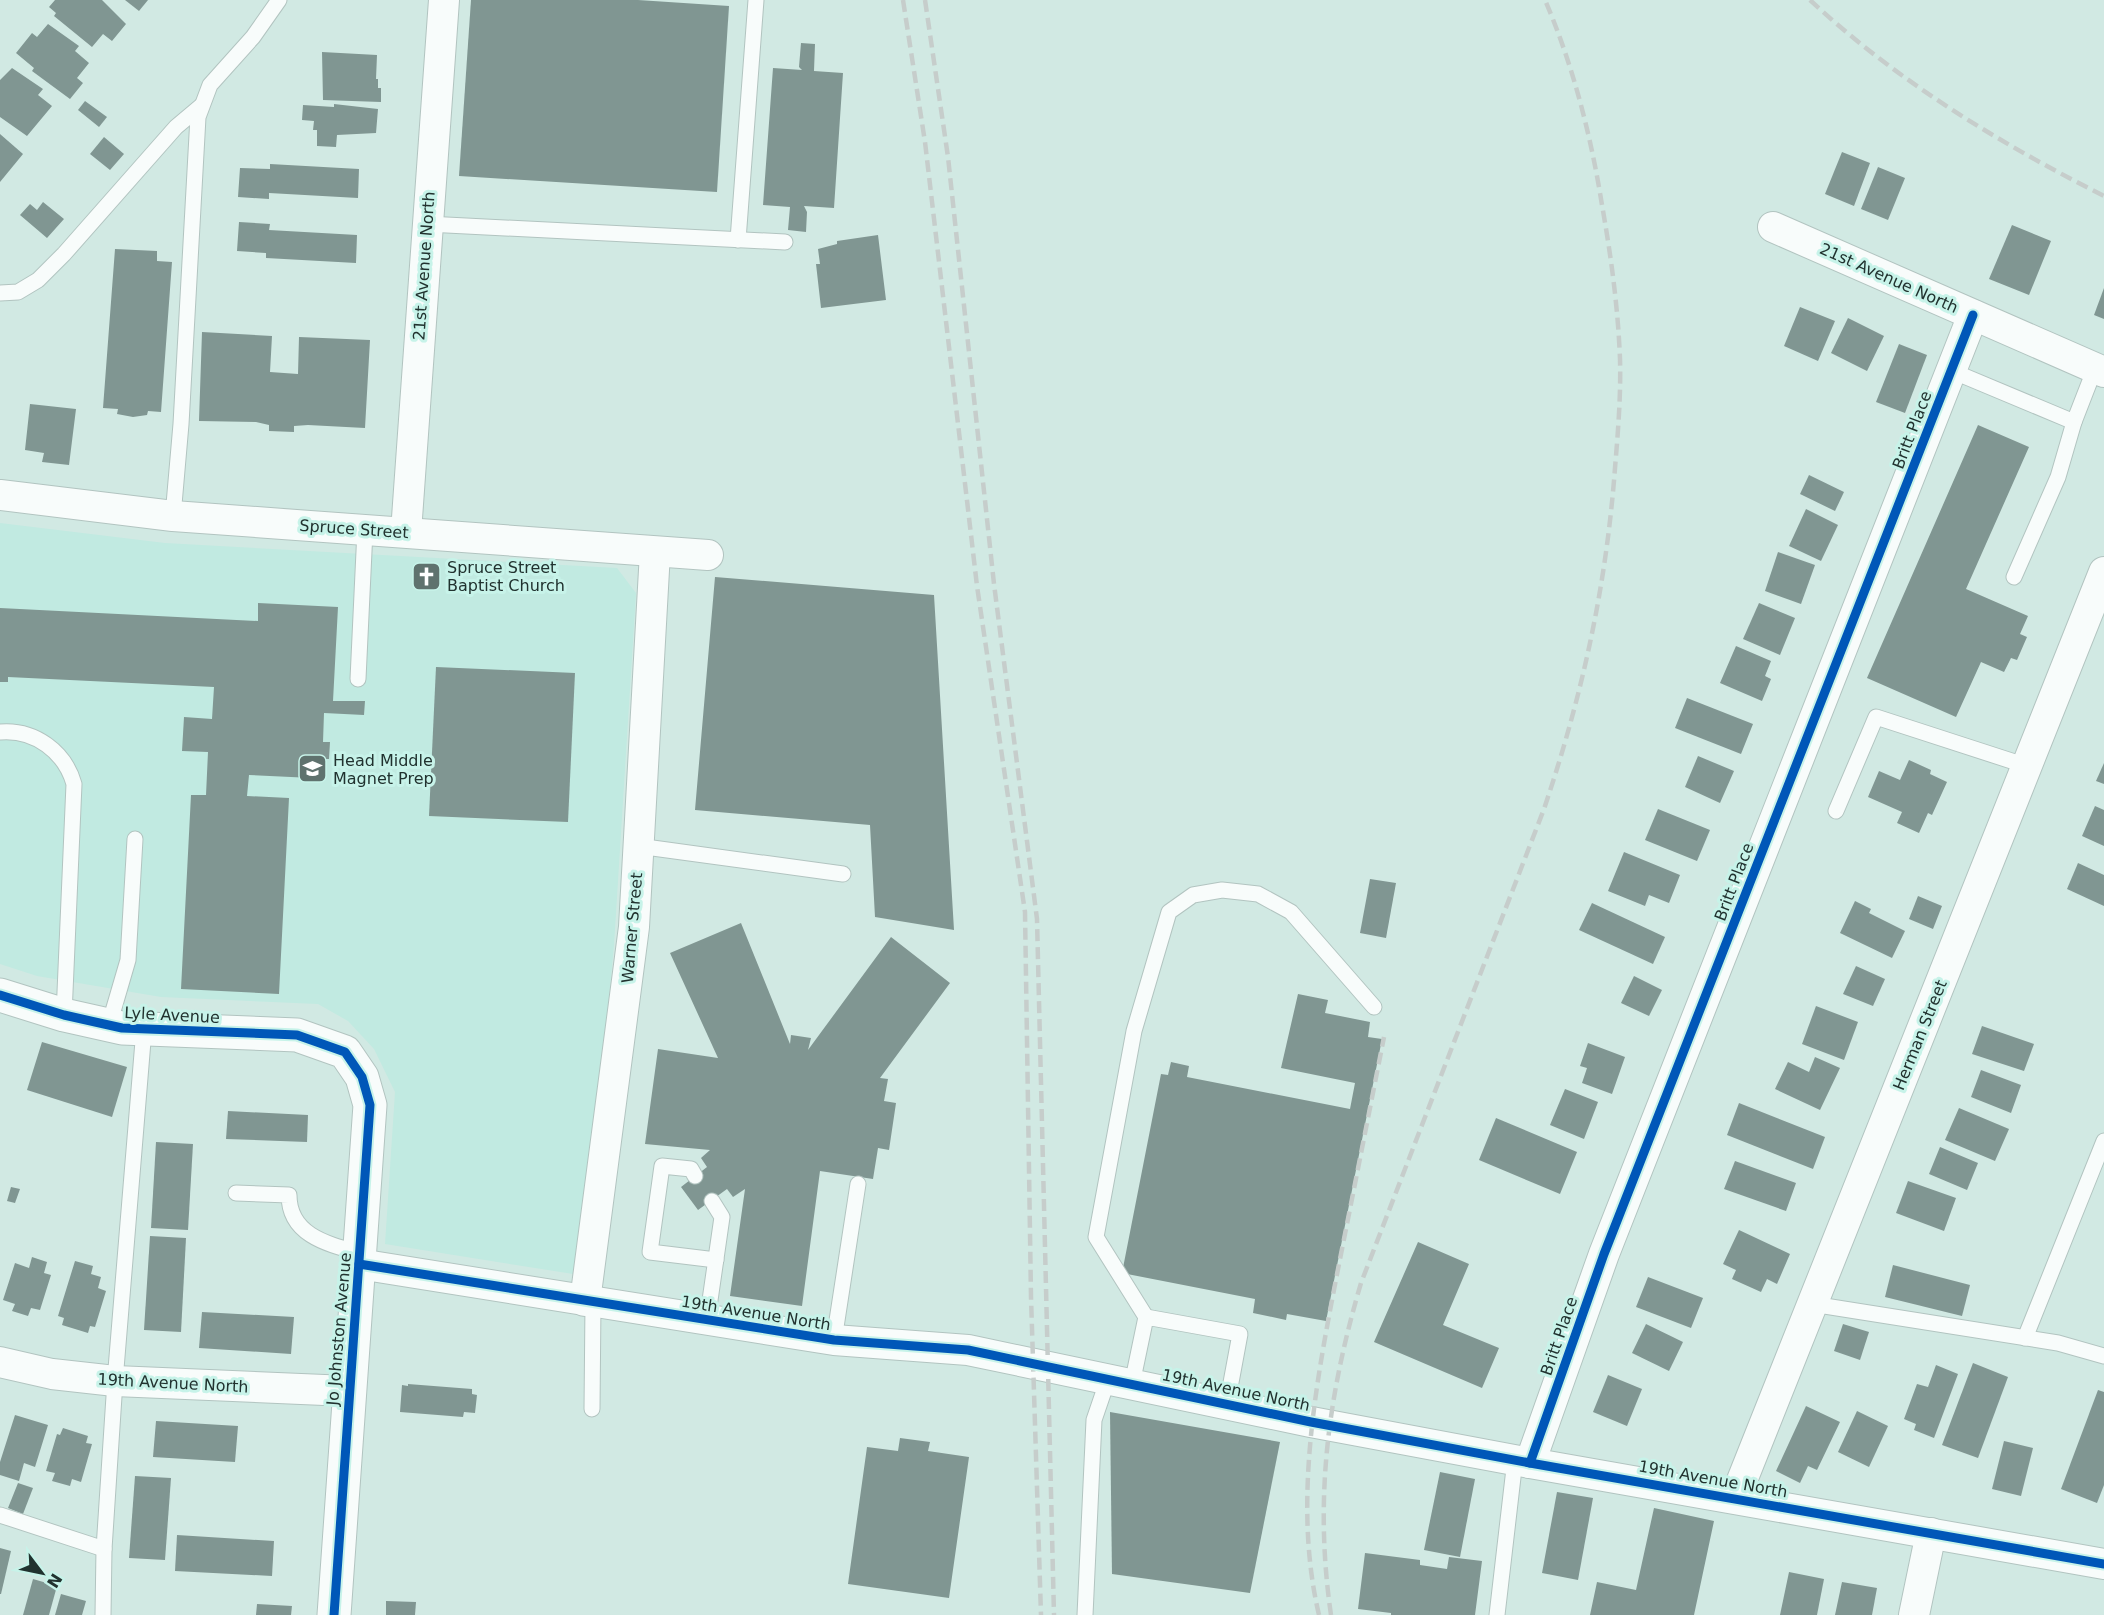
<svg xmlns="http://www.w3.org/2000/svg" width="2104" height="1615" font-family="'DejaVu Sans',sans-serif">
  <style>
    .built { fill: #c1eae1 }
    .building { fill: #809692 }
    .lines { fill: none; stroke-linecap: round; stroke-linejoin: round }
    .lane-casing { stroke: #b2c4c0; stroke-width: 17 }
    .street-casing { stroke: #b2c4c0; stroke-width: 32 }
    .secondary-casing { stroke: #b2c4c0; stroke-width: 35 }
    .lane { stroke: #f8fcfb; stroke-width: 15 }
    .street { stroke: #f8fcfb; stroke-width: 30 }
    .secondary { stroke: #f8fcfb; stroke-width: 33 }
    .rail { stroke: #c6cdcb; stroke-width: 4.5; stroke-dasharray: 12 6; stroke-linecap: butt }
    .cycleway-casing { stroke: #c7f3e9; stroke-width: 13 }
    .cycleway { stroke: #0057b8; stroke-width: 9 }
    .labels { text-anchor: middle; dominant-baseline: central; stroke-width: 6; stroke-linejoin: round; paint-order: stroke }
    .street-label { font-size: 16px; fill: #21322f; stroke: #c7f3e9 }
    .poi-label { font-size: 16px; fill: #21322f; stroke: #c7f3e9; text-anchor: start }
  </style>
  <rect width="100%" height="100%" fill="#d1e9e3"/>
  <polygon class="built" points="0,523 165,543 617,568 636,593 614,945 598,1115 573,1274 385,1244 395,1092 374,1049 348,1021 318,1004 161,997 37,976 0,964"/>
  <g class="building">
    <polygon points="55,0 102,0 126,24 112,41 103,34 92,47 54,16 56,13 49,7"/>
    <polygon points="125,0 148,0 139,11"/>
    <polygon points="471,0 638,0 729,6 717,192 459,176"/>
    <polygon points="48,24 79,46 75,51 89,63 77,78 83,83 70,99 32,71 34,68 16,53 32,33 37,37"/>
    <polygon points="801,43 815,44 814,71 843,73 834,208 804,206 807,212 806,232 788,230 790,207 763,205 773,68 802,70 799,67"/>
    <polygon points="322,52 377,55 376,79 378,79 378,88 381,88 381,102 323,100"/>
    <polygon points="12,68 43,89 38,95 52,106 27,136 0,117 0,80"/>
    <polygon points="85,101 107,117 99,127 78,110"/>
    <polygon points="334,104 378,109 376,133 337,135 336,147 317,146 317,130 313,130 314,121 302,120 303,105 334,107"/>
    <polygon points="0,134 23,154 0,182"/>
    <polygon points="104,137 124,154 110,170 90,154"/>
    <polygon points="1842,152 1870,163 1854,206 1825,194"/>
    <polygon points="270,164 359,169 358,198 269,193 269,199 238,197 240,168 270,169"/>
    <polygon points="1878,167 1905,178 1888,220 1861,209"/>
    <polygon points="43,202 64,219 47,238 20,215 30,204 37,210"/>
    <polygon points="239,222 270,224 269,230 357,235 356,263 266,258 266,253 237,251"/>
    <polygon points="2012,225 2051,241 2029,295 1989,279"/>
    <polygon points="878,235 886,300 821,308 816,264 820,264 818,249 837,244 837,241"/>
    <polygon points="115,249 157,251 157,261 172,262 161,412 148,411 147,415 133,417 117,414 118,409 103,408"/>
    <polygon points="2104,288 2104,319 2094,315"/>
    <polygon points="1800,307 1835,321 1818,361 1784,346"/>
    <polygon points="1848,318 1884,336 1867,371 1831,353"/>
    <polygon points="202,332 272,336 270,372 298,374 299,337 370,340 365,428 308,425 294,426 294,432 269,431 269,425 256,422 199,421"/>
    <polygon points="1899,344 1927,355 1905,413 1876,402"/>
    <polygon points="30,404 76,409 69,465 42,462 44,453 25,450"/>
    <polygon points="1978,425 2029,447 1966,589 2028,616 2020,634 2027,637 2017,660 2011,658 2004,672 1981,662 1956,717 1867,678"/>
    <polygon points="1809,475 1844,492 1835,511 1800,494"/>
    <polygon points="1806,509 1838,525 1821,561 1789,546"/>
    <polygon points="1778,552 1815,565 1801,604 1765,591"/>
    <polygon points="715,577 934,595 954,930 875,917 870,825 695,810"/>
    <polygon points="258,603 338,607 333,701 365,701 364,715 324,713 323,742 330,742 329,759 323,759 322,775 312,775 312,778 249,775 247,796 289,798 279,994 181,989 191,795 206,795 208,752 182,751 184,717 212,719 214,687 8,677 8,682 0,682 0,608 258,621"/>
    <polygon points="1759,603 1795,618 1780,655 1743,639"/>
    <polygon points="1736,646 1771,661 1765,676 1771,679 1762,701 1720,683"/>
    <polygon points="436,667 575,673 568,822 429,816"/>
    <polygon points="1687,698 1753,724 1741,754 1675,728"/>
    <polygon points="1698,756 1734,771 1720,803 1685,787"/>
    <polygon points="1909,760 1931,770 1930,774 1947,782 1932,815 1928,813 1919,833 1897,823 1902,812 1868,797 1879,771 1900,780"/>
    <polygon points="2104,763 2104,784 2096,781"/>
    <polygon points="2095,806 2104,810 2104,846 2082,836"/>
    <polygon points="1658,809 1710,830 1697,861 1645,840"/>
    <polygon points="1624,852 1680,875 1669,903 1649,895 1645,906 1608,891"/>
    <polygon points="2078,863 2104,875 2104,906 2067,889"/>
    <polygon points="1370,879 1396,883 1386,938 1360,933"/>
    <polygon points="1918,896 1942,906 1933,929 1909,919"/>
    <polygon points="1855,901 1871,909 1869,913 1905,931 1892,958 1840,933"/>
    <polygon points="1592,903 1665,937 1653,964 1579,930"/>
    <polygon points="741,923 790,1044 791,1035 811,1038 808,1050 891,937 950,983 880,1078 888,1079 884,1101 896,1103 889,1150 878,1148 873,1179 820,1171 802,1306 730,1296 745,1189 733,1197 727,1189 698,1210 681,1187 707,1167 701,1158 710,1150 645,1144 658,1049 718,1058 670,953"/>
    <polygon points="1856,966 1885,979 1873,1006 1843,994"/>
    <polygon points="1634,976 1662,990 1649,1016 1621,1003"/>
    <polygon points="1298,994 1328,1000 1325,1013 1370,1022 1368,1037 1382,1039 1326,1321 1287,1314 1286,1320 1253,1313 1255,1299 1122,1273 1161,1074 1168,1075 1171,1062 1189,1066 1187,1077 1350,1109 1355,1083 1281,1068"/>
    <polygon points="1816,1006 1858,1022 1844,1060 1802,1044"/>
    <polygon points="1982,1026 2034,1044 2024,1071 1972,1054"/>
    <polygon points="42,1042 127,1067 112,1117 27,1090"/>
    <polygon points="1588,1043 1625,1057 1612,1094 1582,1083 1587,1068 1580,1066"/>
    <polygon points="1815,1057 1840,1068 1820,1110 1775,1089 1788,1062 1809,1072"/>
    <polygon points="1981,1070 2021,1085 2011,1113 1971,1097"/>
    <polygon points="1565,1089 1598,1102 1584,1139 1550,1125"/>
    <polygon points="1739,1103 1825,1137 1813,1169 1727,1135"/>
    <polygon points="1959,1108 2009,1129 1995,1161 1945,1140"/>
    <polygon points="228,1111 308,1115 307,1142 226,1139"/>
    <polygon points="1496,1118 1577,1152 1560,1194 1479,1160"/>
    <polygon points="156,1142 193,1144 188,1230 151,1228"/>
    <polygon points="1940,1147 1978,1163 1967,1190 1929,1174"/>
    <polygon points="1735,1161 1796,1183 1786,1211 1724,1189"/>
    <polygon points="1908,1181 1956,1198 1944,1231 1896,1213"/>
    <polygon points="11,1187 20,1189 15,1203 7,1201"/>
    <polygon points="1739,1230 1790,1254 1777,1284 1767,1279 1761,1292 1732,1279 1736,1270 1723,1264"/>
    <polygon points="150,1236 186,1238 181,1332 144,1330"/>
    <polygon points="1418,1242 1469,1264 1443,1325 1499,1348 1482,1388 1374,1342"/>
    <polygon points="32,1257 47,1262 44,1273 51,1275 40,1310 31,1308 28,1316 12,1311 15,1304 3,1300 15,1263 29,1268"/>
    <polygon points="75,1261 93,1266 91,1274 101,1277 98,1288 106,1291 95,1327 90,1326 88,1333 62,1325 64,1318 58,1316"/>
    <polygon points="1893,1265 1970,1285 1962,1316 1885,1297"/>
    <polygon points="1648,1277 1703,1298 1691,1328 1636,1307"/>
    <polygon points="202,1312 294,1317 291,1354 199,1348"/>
    <polygon points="1646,1324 1683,1342 1669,1371 1632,1353"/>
    <polygon points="1843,1324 1869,1332 1860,1360 1834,1351"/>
    <polygon points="1973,1363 2008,1377 1978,1458 1942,1445"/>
    <polygon points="1936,1365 1958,1374 1934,1438 1914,1430 1916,1424 1904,1419 1917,1384 1928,1387"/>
    <polygon points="1608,1375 1642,1389 1627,1426 1593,1412"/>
    <polygon points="408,1384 472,1389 472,1394 477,1395 475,1413 464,1412 463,1417 400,1412 402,1385 408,1386"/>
    <polygon points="2098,1390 2104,1392 2104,1485 2097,1503 2061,1489"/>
    <polygon points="1806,1406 1840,1422 1817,1470 1808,1466 1800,1483 1776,1471"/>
    <polygon points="1857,1411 1888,1426 1869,1467 1838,1452"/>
    <polygon points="1110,1412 1280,1442 1250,1593 1112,1574"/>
    <polygon points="15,1415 48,1425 35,1467 24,1463 19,1481 0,1475 0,1462"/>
    <polygon points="156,1421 238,1426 235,1462 153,1457"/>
    <polygon points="63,1428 88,1436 86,1443 92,1444 81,1482 72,1479 70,1486 52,1481 55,1473 46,1471 57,1434 60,1435"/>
    <polygon points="900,1438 930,1442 928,1451 969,1457 949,1598 848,1584 867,1447 898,1451"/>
    <polygon points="2004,1441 2033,1448 2021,1496 1992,1489"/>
    <polygon points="1440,1472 1475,1479 1460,1557 1424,1550"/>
    <polygon points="135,1476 171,1478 165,1560 129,1558"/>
    <polygon points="18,1483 33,1488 23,1514 8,1508"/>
    <polygon points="1557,1492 1593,1498 1578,1580 1542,1573"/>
    <polygon points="1654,1508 1714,1521 1694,1615 1590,1615 1597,1582 1636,1590"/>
    <polygon points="177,1535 274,1541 272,1576 175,1571"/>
    <polygon points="0,1548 11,1551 1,1594 0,1594"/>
    <polygon points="1365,1553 1420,1560 1420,1565 1447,1569 1449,1557 1482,1561 1475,1615 1391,1615 1391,1613 1358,1609"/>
    <polygon points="1789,1572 1824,1579 1817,1615 1780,1615"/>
    <polygon points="33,1579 57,1586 49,1615 23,1615"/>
    <polygon points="1842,1582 1877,1588 1872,1615 1835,1615"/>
    <polygon points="61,1594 86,1601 82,1615 55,1615"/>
    <polygon points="386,1601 416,1602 415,1615 386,1615"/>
    <polygon points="257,1604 292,1606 291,1615 256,1615"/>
  </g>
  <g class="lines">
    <defs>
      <g id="lane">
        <polyline points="427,224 785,242"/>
        <polyline points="738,240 756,0"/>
        <polyline points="0,293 18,292 38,280 64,254 176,127 201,106"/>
        <polyline points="1952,371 2074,422 2095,368"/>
        <polyline points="173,516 181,424 198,117 210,85 253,37 279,0"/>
        <polyline points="2014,577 2058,477 2074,422"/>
        <polyline points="358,679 365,530"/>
        <path d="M0,732C35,729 65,752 74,784L64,1015"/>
        <polyline points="1836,811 1876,717 2027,766"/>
        <polyline points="638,846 843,874"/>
        <polyline points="109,1025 128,960 135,839"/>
        <polyline points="695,1176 691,1169 662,1166 650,1252 716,1260"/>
        <path d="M236,1193L289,1195C289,1235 327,1244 360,1253"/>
        <polyline points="1812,1304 2058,1343 2104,1356"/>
        <polyline points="1146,1317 1096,1237 1134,1031 1169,912 1193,895 1222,890 1258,894 1291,912 1374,1007"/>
        <polyline points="707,1321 722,1217 712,1201"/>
        <polyline points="2025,1338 2104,1141"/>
        <polyline points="834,1340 858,1184"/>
        <polyline points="1132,1384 1146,1317 1240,1334 1227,1404"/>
        <polyline points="592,1409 593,1303"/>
        <polyline points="0,1515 104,1549"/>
        <polyline points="103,1615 104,1549 115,1381 144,1029"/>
        <polyline points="1085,1615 1094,1420 1108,1379"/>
        <polyline points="1497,1615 1515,1460"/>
      </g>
      <g id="street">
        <polyline points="1773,227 2104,372"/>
        <polyline points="0,495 173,516 708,555"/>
        <polyline points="406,532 444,0"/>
        <polyline points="359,1264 834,1340 968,1350 1311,1422 1530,1463 2104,1564"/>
        <polyline points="585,1301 634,927 655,552"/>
        <polyline points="0,1362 52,1374 115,1381 348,1391"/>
        <polyline points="1530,1463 1604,1254 1973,315"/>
        <polyline points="1735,1498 2104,572"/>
        <polyline points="1914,1615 1931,1533"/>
      </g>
      <polyline id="secondary" points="0,995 64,1015 122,1028 297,1035 345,1052 362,1077 370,1105 334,1615"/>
    </defs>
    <use href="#lane" class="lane-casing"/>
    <use href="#street" class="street-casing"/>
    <use href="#secondary" class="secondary-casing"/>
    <use href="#lane" class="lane"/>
    <use href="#street" class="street"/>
    <use href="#secondary" class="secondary"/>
    <g class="rail">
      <polyline points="903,0 925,142 977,586 1025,912 1031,1297 1041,1615"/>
      <polyline points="925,0 948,157 994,584 1037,919 1054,1615"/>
      <path d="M1810,0C1897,81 1999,143 2104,196"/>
      <path d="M1319,1615C1292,1501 1317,1377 1339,1264C1354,1189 1369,1113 1384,1037"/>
      <path d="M1331,1615C1314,1499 1328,1395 1361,1283L1544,809C1582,696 1606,588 1615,468C1618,432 1621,395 1620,359C1618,307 1611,256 1602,205C1591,136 1573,65 1545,0"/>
    </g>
    <defs>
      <g id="cycleway">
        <polyline points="0,995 64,1015 122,1028 297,1035 345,1052 362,1077 370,1105 334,1615"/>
        <polyline points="359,1264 834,1340 968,1350 1311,1422 1530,1463 2104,1564"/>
        <polyline points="1530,1463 1604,1254 1973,315"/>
      </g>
    </defs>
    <use href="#cycleway" class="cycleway-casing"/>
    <use href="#cycleway" class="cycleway"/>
  </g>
  <defs>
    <symbol id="church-square" viewBox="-11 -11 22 22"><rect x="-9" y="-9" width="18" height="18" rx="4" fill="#5f726e" stroke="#c7f3e9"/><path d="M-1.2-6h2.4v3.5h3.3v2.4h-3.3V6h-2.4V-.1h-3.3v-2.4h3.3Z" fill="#fff"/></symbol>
    <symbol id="school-square" viewBox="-11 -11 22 22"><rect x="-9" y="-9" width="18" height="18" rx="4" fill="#5f726e" stroke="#c7f3e9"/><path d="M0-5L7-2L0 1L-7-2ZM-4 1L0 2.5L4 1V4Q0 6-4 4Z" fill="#fff"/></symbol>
  </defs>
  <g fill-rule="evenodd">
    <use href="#church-square" x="410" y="560" width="33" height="33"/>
    <use href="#school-square" x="296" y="752" width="33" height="33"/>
  </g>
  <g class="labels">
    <g class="street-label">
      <text transform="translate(424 266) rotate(-86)">21st Avenue North</text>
      <text transform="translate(1889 278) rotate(24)">21st Avenue North</text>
      <text transform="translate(1912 430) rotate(-69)">Britt Place</text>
      <text transform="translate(354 529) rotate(4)">Spruce Street</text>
      <text transform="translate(1734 882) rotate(-69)">Britt Place</text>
      <text transform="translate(632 928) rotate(-85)">Warner Street</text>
      <text transform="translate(172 1015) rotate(3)">Lyle Avenue</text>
      <text transform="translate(1920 1035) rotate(-68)">Herman Street</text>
      <text transform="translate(756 1313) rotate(9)">19th Avenue North</text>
      <text transform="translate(339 1329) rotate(-85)">Jo Johnston Avenue</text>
      <text transform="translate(1559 1336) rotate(-71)">Britt Place</text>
      <text transform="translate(173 1383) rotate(3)">19th Avenue North</text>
      <text transform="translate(1236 1390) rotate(12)">19th Avenue North</text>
      <text transform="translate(1713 1479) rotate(10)">19th Avenue North</text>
    </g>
    <g class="poi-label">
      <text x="447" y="567">Spruce Street<tspan x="447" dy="18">Baptist Church</tspan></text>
      <text x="333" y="760">Head Middle<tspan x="333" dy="18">Magnet Prep</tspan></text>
    </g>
  </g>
  <g transform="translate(42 1573) rotate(122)" stroke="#c7f3e9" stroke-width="4.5" paint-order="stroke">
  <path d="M0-4.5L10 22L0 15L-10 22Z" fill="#21322f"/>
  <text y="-9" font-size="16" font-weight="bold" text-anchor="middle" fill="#21322f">N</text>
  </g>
</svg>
